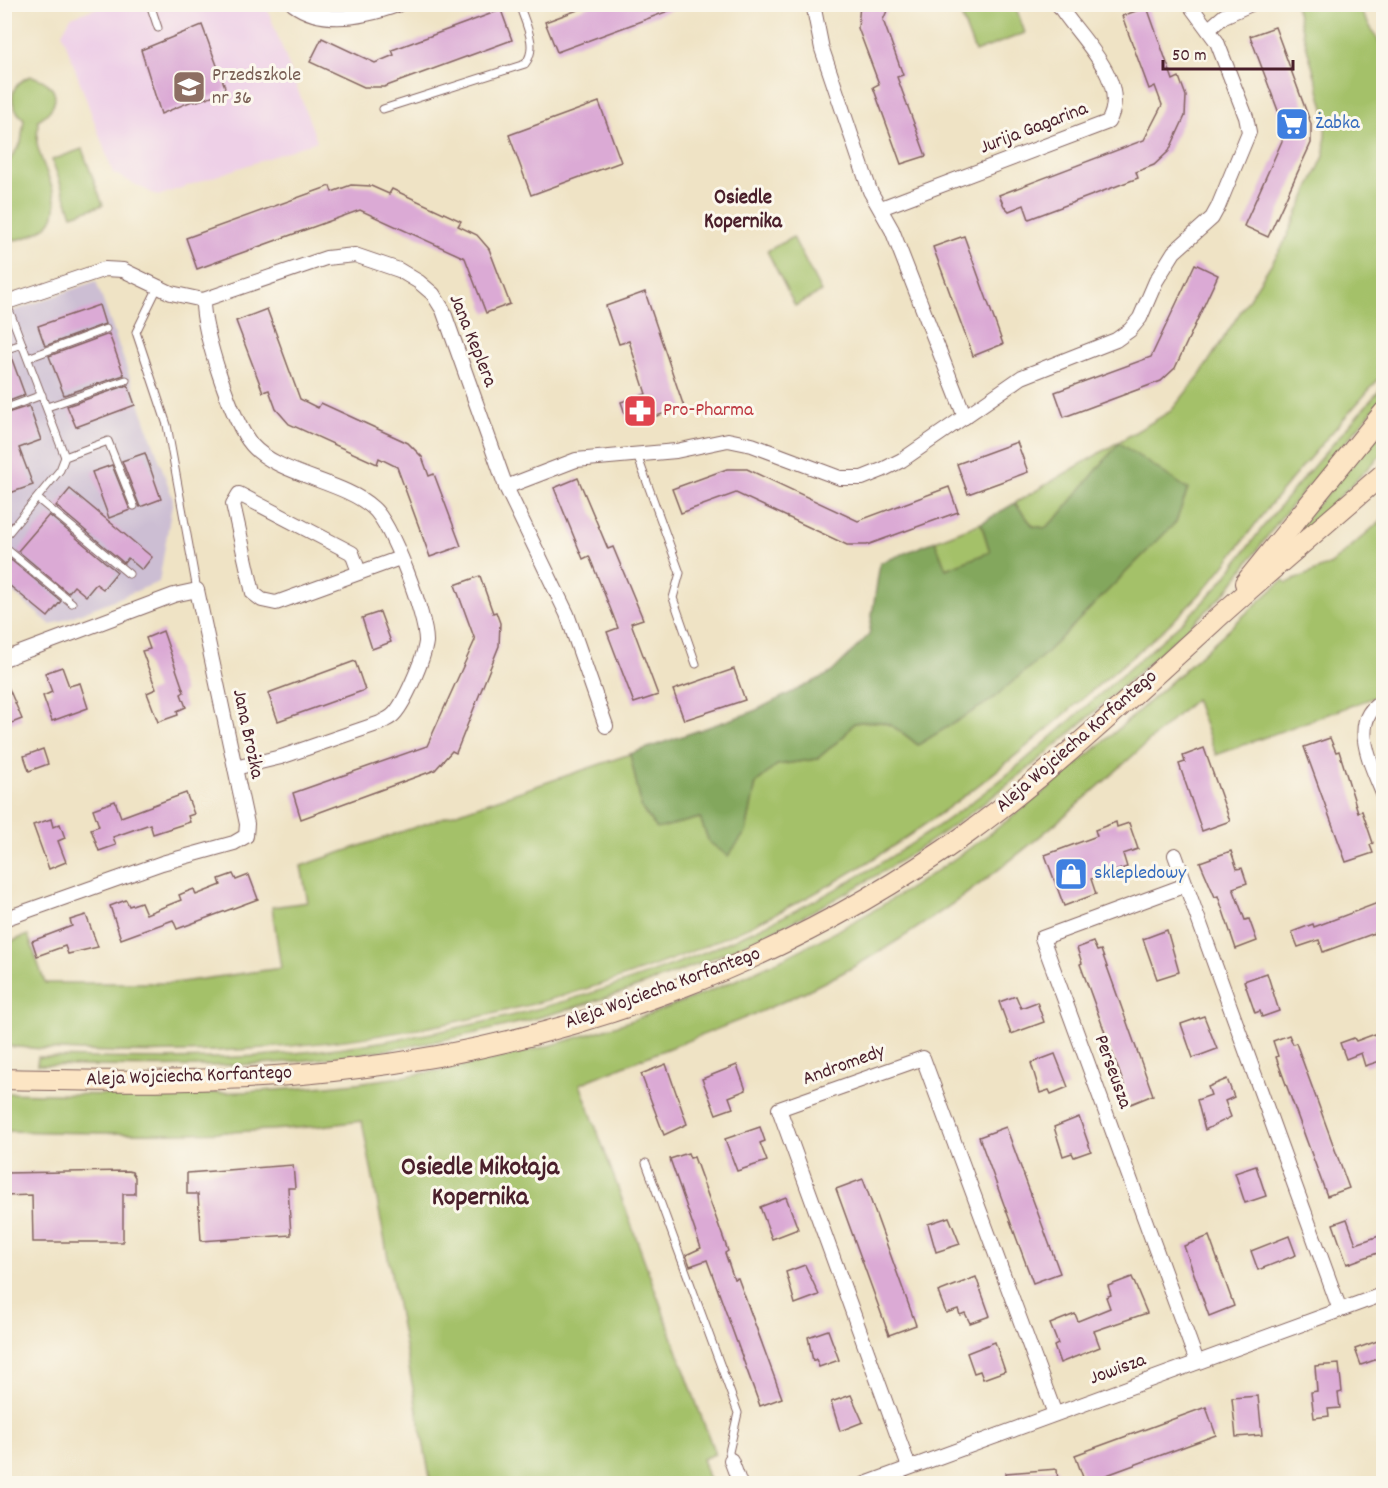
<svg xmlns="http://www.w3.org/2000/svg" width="1388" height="1488" font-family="Dekko,sans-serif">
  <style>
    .built { fill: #eed0e7 }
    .industrial { fill: #ccbed3 }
    .green { fill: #a4c169; stroke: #77704a; stroke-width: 1.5 }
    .forest { fill: #83a75d; stroke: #666344; stroke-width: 1.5 }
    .building { fill: #dbaad5 }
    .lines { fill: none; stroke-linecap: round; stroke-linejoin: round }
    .service-casing { stroke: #846461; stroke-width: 9 }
    .minor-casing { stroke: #846461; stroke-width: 16 }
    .secondary-casing { stroke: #846461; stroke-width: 22 }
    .service { stroke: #fff; stroke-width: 7 }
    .minor { stroke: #fff; stroke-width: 14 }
    .secondary { stroke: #fce5c4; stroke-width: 20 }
    .labels { text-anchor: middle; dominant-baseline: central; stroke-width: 6; stroke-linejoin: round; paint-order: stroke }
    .education-label { font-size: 20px; fill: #785e54; stroke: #fbf7ec; text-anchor: start }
    .shop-label { font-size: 20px; fill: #366cbe; stroke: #fbf7ec; text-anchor: start }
    .street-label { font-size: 20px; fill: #4a1f2b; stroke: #fbf7ec }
    .health-label { font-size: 20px; fill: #be3a42; stroke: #fbf7ec; text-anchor: start }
    .neighbourhood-label { font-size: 21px; font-weight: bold; fill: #4a1f2b; stroke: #fbf7ec }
    .district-label { font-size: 26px; font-weight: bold; fill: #4a1f2b; stroke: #fbf7ec }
  </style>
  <rect width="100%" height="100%" fill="#fbf7ec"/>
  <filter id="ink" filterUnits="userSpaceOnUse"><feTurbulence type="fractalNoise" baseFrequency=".0167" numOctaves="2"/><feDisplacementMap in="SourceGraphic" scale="12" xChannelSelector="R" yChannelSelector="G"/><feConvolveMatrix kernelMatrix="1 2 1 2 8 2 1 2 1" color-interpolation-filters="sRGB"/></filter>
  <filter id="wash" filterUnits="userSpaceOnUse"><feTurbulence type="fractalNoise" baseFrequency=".008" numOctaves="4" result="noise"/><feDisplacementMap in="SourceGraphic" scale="24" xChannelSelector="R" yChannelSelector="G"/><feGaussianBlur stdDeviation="1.35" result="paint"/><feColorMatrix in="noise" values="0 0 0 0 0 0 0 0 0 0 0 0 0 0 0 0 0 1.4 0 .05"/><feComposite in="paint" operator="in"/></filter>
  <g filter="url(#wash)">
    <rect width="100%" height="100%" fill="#efe3c5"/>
    <polygon class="built" points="105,5 266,5 317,141 158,196 113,173 62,33 71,17"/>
    <polygon class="industrial" points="96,281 173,499 159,582 51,625 5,586 5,517 12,506 5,485 5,314"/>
    <g class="green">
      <polygon points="957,5 1015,5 1025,33 975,52"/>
      <path d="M1295,5H1357L1383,48V374C1344,419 1304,463 1267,509C1245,537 1226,566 1202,592C1166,631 1121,665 1081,700C996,775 907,844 806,898C565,1027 275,1070 5,1046L4,944L28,935L45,983H174L281,968L272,907L308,902L301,866L630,754L642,809L657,828L700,818L709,842L746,832L756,783L777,765L817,759L844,736L854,723C887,718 893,725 918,745L1058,517L1045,528L1033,526L1015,503L1171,411L1200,375L1282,247L1324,156L1326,115Z"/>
      <path d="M30,76C59,82 64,105 38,120C38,127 37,136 37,143C41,172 77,214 36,233C26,238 15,242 5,239V167L21,143L24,119C6,104 10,85 30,76Z"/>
      <polygon points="82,149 103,205 72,215 52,160"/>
      <polygon points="793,237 821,292 795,306 767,251"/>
      <path d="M1383,386V398L1280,519L1227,591L1201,616C1124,684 1049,757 965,817C778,952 557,1031 329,1058C232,1069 134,1067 37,1065L38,1057C135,1059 233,1062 330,1049C573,1019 805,933 998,782C1035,753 1070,720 1106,689C1139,659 1175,631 1206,599C1232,573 1251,540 1275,512C1310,469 1347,428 1383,386Z"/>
      <polygon points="1383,429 1383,453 1273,563 1292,534"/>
      <path d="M1383,519V694L1216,755L1195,699C1086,799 975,901 844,972C760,1017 668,1046 580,1084L715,1454L702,1459L710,1483H431L362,1121C248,1137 120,1134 5,1131V1093C122,1096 239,1096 356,1083C585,1056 811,968 996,829C1097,754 1189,664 1283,580L1287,583L1331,564Z"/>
      <polygon points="981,523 990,552 946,569 935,541"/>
    </g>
    <path class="forest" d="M1119,443L1188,489L1176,522L1044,655L990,701L918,745C893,725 887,718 854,723L844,736L817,759L777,765L756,783L746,832L728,856L709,842L700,818L657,829L642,809L630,754L752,712L831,673L869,635L880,563L935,541L946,569L990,552L981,523L1015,503L1033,526L1045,528L1058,517Z"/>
    <g id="blocks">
      <g class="building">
        <polygon points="594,4 682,4 682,6 557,52 545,22"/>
        <polygon points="860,4 890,4 883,20 903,75 897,77 926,156 901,164 873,87 879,84 858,28"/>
        <polygon points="1147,7 1173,80 1179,77 1186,96 1185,116 1169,151 1154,165 1136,172 1138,178 1029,219 1024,205 1009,211 1004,206 999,195 1144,140 1162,105 1155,86 1149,89 1122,16"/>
        <polygon points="501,10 512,40 384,87 364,87 310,62 322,38 375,63 394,55 392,50"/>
        <polygon points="202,25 225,87 223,92 195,102 192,101 161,114 141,50"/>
        <polygon points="1275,27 1311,124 1311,143 1268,237 1244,226 1286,132 1250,36"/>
        <polygon points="599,102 621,162 531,195 509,135"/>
        <polygon points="351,185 371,186 389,194 392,189 461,221 458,226 477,235 489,249 510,304 486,313 465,258 360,210 197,269 186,238 330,186 332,192"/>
        <polygon points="964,236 1003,344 973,356 933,247"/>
        <polygon points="1195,264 1218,275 1175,368 1161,381 1064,417 1055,392 1151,357"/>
        <polygon points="645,292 684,407 629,425 621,402 646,394 629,341 619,344 606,306"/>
        <polygon points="99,305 105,324 45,346 38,326"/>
        <polygon points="267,309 300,399 318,408 321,403 408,443 422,457 429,476 434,474 461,546 430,557 397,467 379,458 377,464 289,424 276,409 269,390 263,392 236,321"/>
        <polygon points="109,334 124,375 64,395 49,356"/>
        <polygon points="10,354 25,395 4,403 4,355"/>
        <polygon points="128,385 135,405 76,427 67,406"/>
        <polygon points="29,406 41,440 19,448 33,485 10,493 4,478 4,414"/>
        <polygon points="1017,442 1028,472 968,494 957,464"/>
        <polygon points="145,453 161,499 140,507 122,461"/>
        <polygon points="112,465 130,510 109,518 92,472"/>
        <polygon points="727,469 747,469 858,521 949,487 958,512 867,545 847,545 736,493 681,513 672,489"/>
        <polygon points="578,478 608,549 613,547 643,619 631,623 658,695 634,703 607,632 618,628 611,610 589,556 583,559 554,488"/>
        <polygon points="70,489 152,557 142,570 128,558 124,563 56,506"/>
        <polygon points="49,515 117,572 103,589 96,584 86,596 74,586 68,593 18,551"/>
        <polygon points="11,560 61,601 48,617 4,581 4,568"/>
        <polygon points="480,576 493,613 496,612 500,623 499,646 456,753 452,751 435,770 301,819 293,793 427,746 475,640 455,585"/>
        <polygon points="380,612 391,642 372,649 362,618"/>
        <polygon points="163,631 184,692 181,694 186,707 177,711 178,715 158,722 147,693 156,689 142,651 150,649 146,638"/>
        <polygon points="355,661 365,690 278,721 268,693"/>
        <polygon points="62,667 69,686 80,683 88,708 52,721 43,696 52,692 45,673"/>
        <polygon points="734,669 745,700 684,720 673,690"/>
        <polygon points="4,677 22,719 4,726"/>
        <polygon points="1330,738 1336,752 1339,751 1358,812 1362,811 1373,843 1370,845 1373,853 1346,862 1304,747"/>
        <polygon points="1204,748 1230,821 1202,831 1179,764 1185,762 1183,756"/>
        <polygon points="43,749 48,764 29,771 24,756"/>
        <polygon points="186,793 194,814 188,816 190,822 153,834 150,824 113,837 116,845 99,851 91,829 99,826 93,809 115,801 121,817"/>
        <polygon points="51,819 53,827 60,824 65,838 58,841 66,862 49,869 33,825"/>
        <polygon points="1116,822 1117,827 1129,823 1138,849 1123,854 1127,867 1091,879 1096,894 1064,906 1045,855 1097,836 1095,830"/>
        <polygon points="1231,851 1237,869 1242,868 1247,883 1233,888 1245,920 1249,919 1257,941 1236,949 1218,896 1215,897 1200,862"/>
        <polygon points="233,874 236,880 249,875 258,899 177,929 173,920 121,939 110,906 126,900 129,906 141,902 146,914 181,900 179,895 186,892 194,889 196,895 221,885 219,879"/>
        <polygon points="1383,901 1383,930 1323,952 1319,940 1298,947 1292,932 1313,924 1314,927"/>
        <polygon points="86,915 98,947 68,954 65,946 37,956 32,941 72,926 70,920"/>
        <polygon points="1167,930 1179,972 1157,979 1143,939"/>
        <polygon points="1093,942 1097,951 1101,950 1153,1095 1131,1104 1080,964 1082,963 1077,948"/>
        <polygon points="1267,973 1279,1011 1262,1017 1260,1011 1255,1013 1244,981"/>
        <polygon points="1016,996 1021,1008 1037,1002 1044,1022 1011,1034 999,1002"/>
        <polygon points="1204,1016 1217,1049 1193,1058 1181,1024"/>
        <polygon points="1383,1031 1383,1060 1365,1066 1361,1053 1346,1059 1340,1043 1354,1038 1356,1041"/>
        <polygon points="1289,1035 1293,1044 1296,1043 1349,1188 1327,1196 1276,1057 1278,1056 1273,1041"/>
        <polygon points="1055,1054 1068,1087 1051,1094 1049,1090 1040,1093 1031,1063"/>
        <polygon points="666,1064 687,1124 664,1135 641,1074"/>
        <polygon points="737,1065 746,1090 729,1097 733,1108 716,1114 702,1079"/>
        <polygon points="1227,1079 1234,1097 1225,1101 1231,1117 1205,1130 1197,1100 1211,1095 1208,1087"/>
        <polygon points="1079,1117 1091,1151 1074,1157 1072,1153 1063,1156 1054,1127"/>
        <polygon points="760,1127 765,1141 760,1143 767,1161 737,1171 725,1139"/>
        <polygon points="1006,1127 1060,1273 1033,1283 979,1137"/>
        <polygon points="688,1153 690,1158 694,1157 728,1251 725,1253 734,1279 738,1278 782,1398 760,1406 707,1260 690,1266 686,1255 701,1248 670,1159"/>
        <polygon points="293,1165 295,1188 288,1188 291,1235 201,1241 198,1194 187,1194 187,1173"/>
        <polygon points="1256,1166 1266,1196 1245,1203 1235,1173"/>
        <polygon points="128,1171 132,1172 135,1177 135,1194 123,1194 123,1242 33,1242 32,1195 4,1196 4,1173"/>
        <polygon points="863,1179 916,1325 889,1335 836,1189"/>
        <polygon points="786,1197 798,1229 772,1239 760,1207"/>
        <polygon points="949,1217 960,1244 936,1252 928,1224"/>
        <polygon points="1347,1219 1356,1244 1379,1236 1383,1251 1347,1264 1333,1224"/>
        <polygon points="1209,1236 1234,1306 1209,1316 1184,1246"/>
        <polygon points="1289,1236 1296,1255 1258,1270 1251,1251"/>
        <polygon points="805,1265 819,1295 795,1304 786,1272"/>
        <polygon points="976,1277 990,1316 970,1323 965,1313 960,1315 958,1309 946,1313 938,1292"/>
        <polygon points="1132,1277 1147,1313 1094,1331 1100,1347 1060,1363 1054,1346 1058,1344 1050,1324 1075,1314 1078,1321 1110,1308 1106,1297 1111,1295 1108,1286"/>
        <polygon points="828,1330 839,1360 819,1367 816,1359 813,1361 808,1337"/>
        <polygon points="1383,1339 1383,1357 1361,1365 1355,1349"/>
        <polygon points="995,1342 1005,1371 983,1379 980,1371 974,1373 967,1353"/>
        <polygon points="1339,1364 1342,1392 1338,1393 1340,1408 1328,1409 1329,1416 1314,1418 1311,1392 1317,1391 1315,1366"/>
        <polygon points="851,1395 863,1422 840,1431 831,1402"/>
        <polygon points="1258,1396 1262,1435 1236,1437 1232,1398"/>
        <polygon points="1206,1407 1216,1435 1085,1483 1075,1455"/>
        <polygon points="1057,1469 1058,1484 1006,1484 1006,1473"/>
      </g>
    </g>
  </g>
  <g filter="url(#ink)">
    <use href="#blocks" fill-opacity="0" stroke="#846461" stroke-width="1.5"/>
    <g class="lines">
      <defs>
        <g id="service">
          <polyline points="150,4 158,28"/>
          <path d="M383,109L525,64C539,47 525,23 519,4"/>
          <polyline points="158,287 136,332 167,425 197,590"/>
          <polyline points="6,302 65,457"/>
          <polyline points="4,350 22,344"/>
          <polyline points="28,358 106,329"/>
          <polyline points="47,407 126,380"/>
          <polyline points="4,409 42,395"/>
          <polyline points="637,455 680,573 673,598 696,664"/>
          <polyline points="38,499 129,574"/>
          <polyline points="4,538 60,470 65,457 108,441 134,506"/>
          <polyline points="4,547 72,603"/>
          <polyline points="646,1163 738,1413 729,1452 731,1460"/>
        </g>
        <g id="minor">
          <path d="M293,4C324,27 368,16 400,4"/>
          <polyline points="813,4 822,49 870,191 892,230 965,417"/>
          <polyline points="1209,29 1224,16 1251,4"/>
          <path d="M881,208L1108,122C1132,81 1077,36 1058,4"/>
          <path d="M203,300C202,330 232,422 252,445C278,475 344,481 373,508C392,524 427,618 426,642C424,658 404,706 392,716C388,719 383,721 380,723L281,757L235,768"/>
          <polyline points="4,303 105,269 123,270 171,293 203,300 326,258 355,255 399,270 419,282 433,294 443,310 506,487 567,614 606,726"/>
          <polyline points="506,487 576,460 676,451 728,440 752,445 840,478 862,478 882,470 902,460 1022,377 1116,340 1130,330 1140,318 1156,281 1174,252 1212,218 1218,207 1249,132 1246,117 1217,42 1189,4"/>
          <polyline points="359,572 352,553 239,494 233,504 253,593 262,600 276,603 400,558"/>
          <polyline points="4,659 174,595 197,590 247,824 246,836 234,843 162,863 4,919"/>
          <path d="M1384,701C1346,719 1373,768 1384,796"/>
          <polyline points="1175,855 1340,1310"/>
          <polyline points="1186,885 1042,938 1197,1362"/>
          <polyline points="731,1460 740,1484"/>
          <polyline points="909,1467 779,1109 923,1058 1055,1414"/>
          <polyline points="865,1484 1384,1294"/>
        </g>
        <g id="secondary">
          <polyline points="1245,583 1384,412"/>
          <path d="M4,1079C122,1082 240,1083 358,1068C575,1042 790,961 968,833C1054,770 1133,695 1212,623C1268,572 1327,523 1384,473"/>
        </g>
      </defs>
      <use href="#service" class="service-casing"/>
      <use href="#minor" class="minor-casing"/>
      <use href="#secondary" class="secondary-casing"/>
      <use href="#service" class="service"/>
      <use href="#minor" class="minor"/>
      <use href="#secondary" class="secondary"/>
    </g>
  </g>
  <defs>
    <symbol id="school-square" viewBox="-11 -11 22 22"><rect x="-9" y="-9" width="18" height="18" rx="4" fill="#8d6e63" stroke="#fbf7ec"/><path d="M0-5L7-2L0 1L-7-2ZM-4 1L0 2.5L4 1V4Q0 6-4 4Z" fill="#fff"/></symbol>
    <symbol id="supermarket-square" viewBox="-11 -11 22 22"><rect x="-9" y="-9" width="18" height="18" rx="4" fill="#3f7fe0" stroke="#fbf7ec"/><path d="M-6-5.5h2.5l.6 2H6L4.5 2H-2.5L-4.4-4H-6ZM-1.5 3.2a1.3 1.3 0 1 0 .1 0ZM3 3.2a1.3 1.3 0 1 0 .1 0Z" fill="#fff"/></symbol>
    <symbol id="pharmacy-square" viewBox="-11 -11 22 22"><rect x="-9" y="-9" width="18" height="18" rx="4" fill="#e0444e" stroke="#fbf7ec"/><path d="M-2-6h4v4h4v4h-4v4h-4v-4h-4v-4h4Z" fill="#fff"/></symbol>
    <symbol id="shop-square" viewBox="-11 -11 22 22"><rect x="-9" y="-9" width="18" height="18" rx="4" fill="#3f7fe0" stroke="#fbf7ec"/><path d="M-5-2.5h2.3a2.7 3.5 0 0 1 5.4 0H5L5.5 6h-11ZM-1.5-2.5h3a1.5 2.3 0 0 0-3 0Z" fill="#fff"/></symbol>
  </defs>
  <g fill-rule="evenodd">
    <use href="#school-square" x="170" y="68" width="38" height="38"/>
    <use href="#supermarket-square" x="1273" y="105" width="38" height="38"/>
    <use href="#pharmacy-square" x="621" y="392" width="38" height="38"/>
    <use href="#shop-square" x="1052" y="855" width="38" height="38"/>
  </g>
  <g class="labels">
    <g class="education-label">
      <text x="212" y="76">Przedszkole<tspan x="212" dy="23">nr 36</tspan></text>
    </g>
    <g class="shop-label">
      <text x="1315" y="124">Żabka</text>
      <text x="1094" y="874">sklepledowy</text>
    </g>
    <g class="street-label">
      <text transform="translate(1034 129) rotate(-21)">Jurija Gagarina</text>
      <text transform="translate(472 341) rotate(68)">Jana Keplera</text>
      <text transform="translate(247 734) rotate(78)">Jana Brożka</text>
      <text transform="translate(1077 742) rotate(-41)">Aleja Wojciecha Korfantego</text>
      <text transform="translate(663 989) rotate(-20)">Aleja Wojciecha Korfantego</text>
      <text transform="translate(844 1066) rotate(-20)">Andromedy</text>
      <text transform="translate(1112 1072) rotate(70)">Perseusza</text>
      <text transform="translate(189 1077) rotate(-2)">Aleja Wojciecha Korfantego</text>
      <text transform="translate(1118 1370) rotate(-20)">Jowisza</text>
    </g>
    <g class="health-label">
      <text x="663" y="411">Pro-Pharma</text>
    </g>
    <g class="neighbourhood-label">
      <text x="743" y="199">Osiedle<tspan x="743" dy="24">Kopernika</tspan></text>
    </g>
    <g class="district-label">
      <text x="480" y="1168">Osiedle Mikołaja<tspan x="480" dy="30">Kopernika</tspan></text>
    </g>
  </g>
  <rect width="1388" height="1488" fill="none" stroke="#fbf7ec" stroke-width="24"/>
  <path d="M1163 60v9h130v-9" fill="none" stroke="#4a1f2b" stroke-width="3"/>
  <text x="1172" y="60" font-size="18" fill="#4a1f2b" stroke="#fbf7ec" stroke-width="4.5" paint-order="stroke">50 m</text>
</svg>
